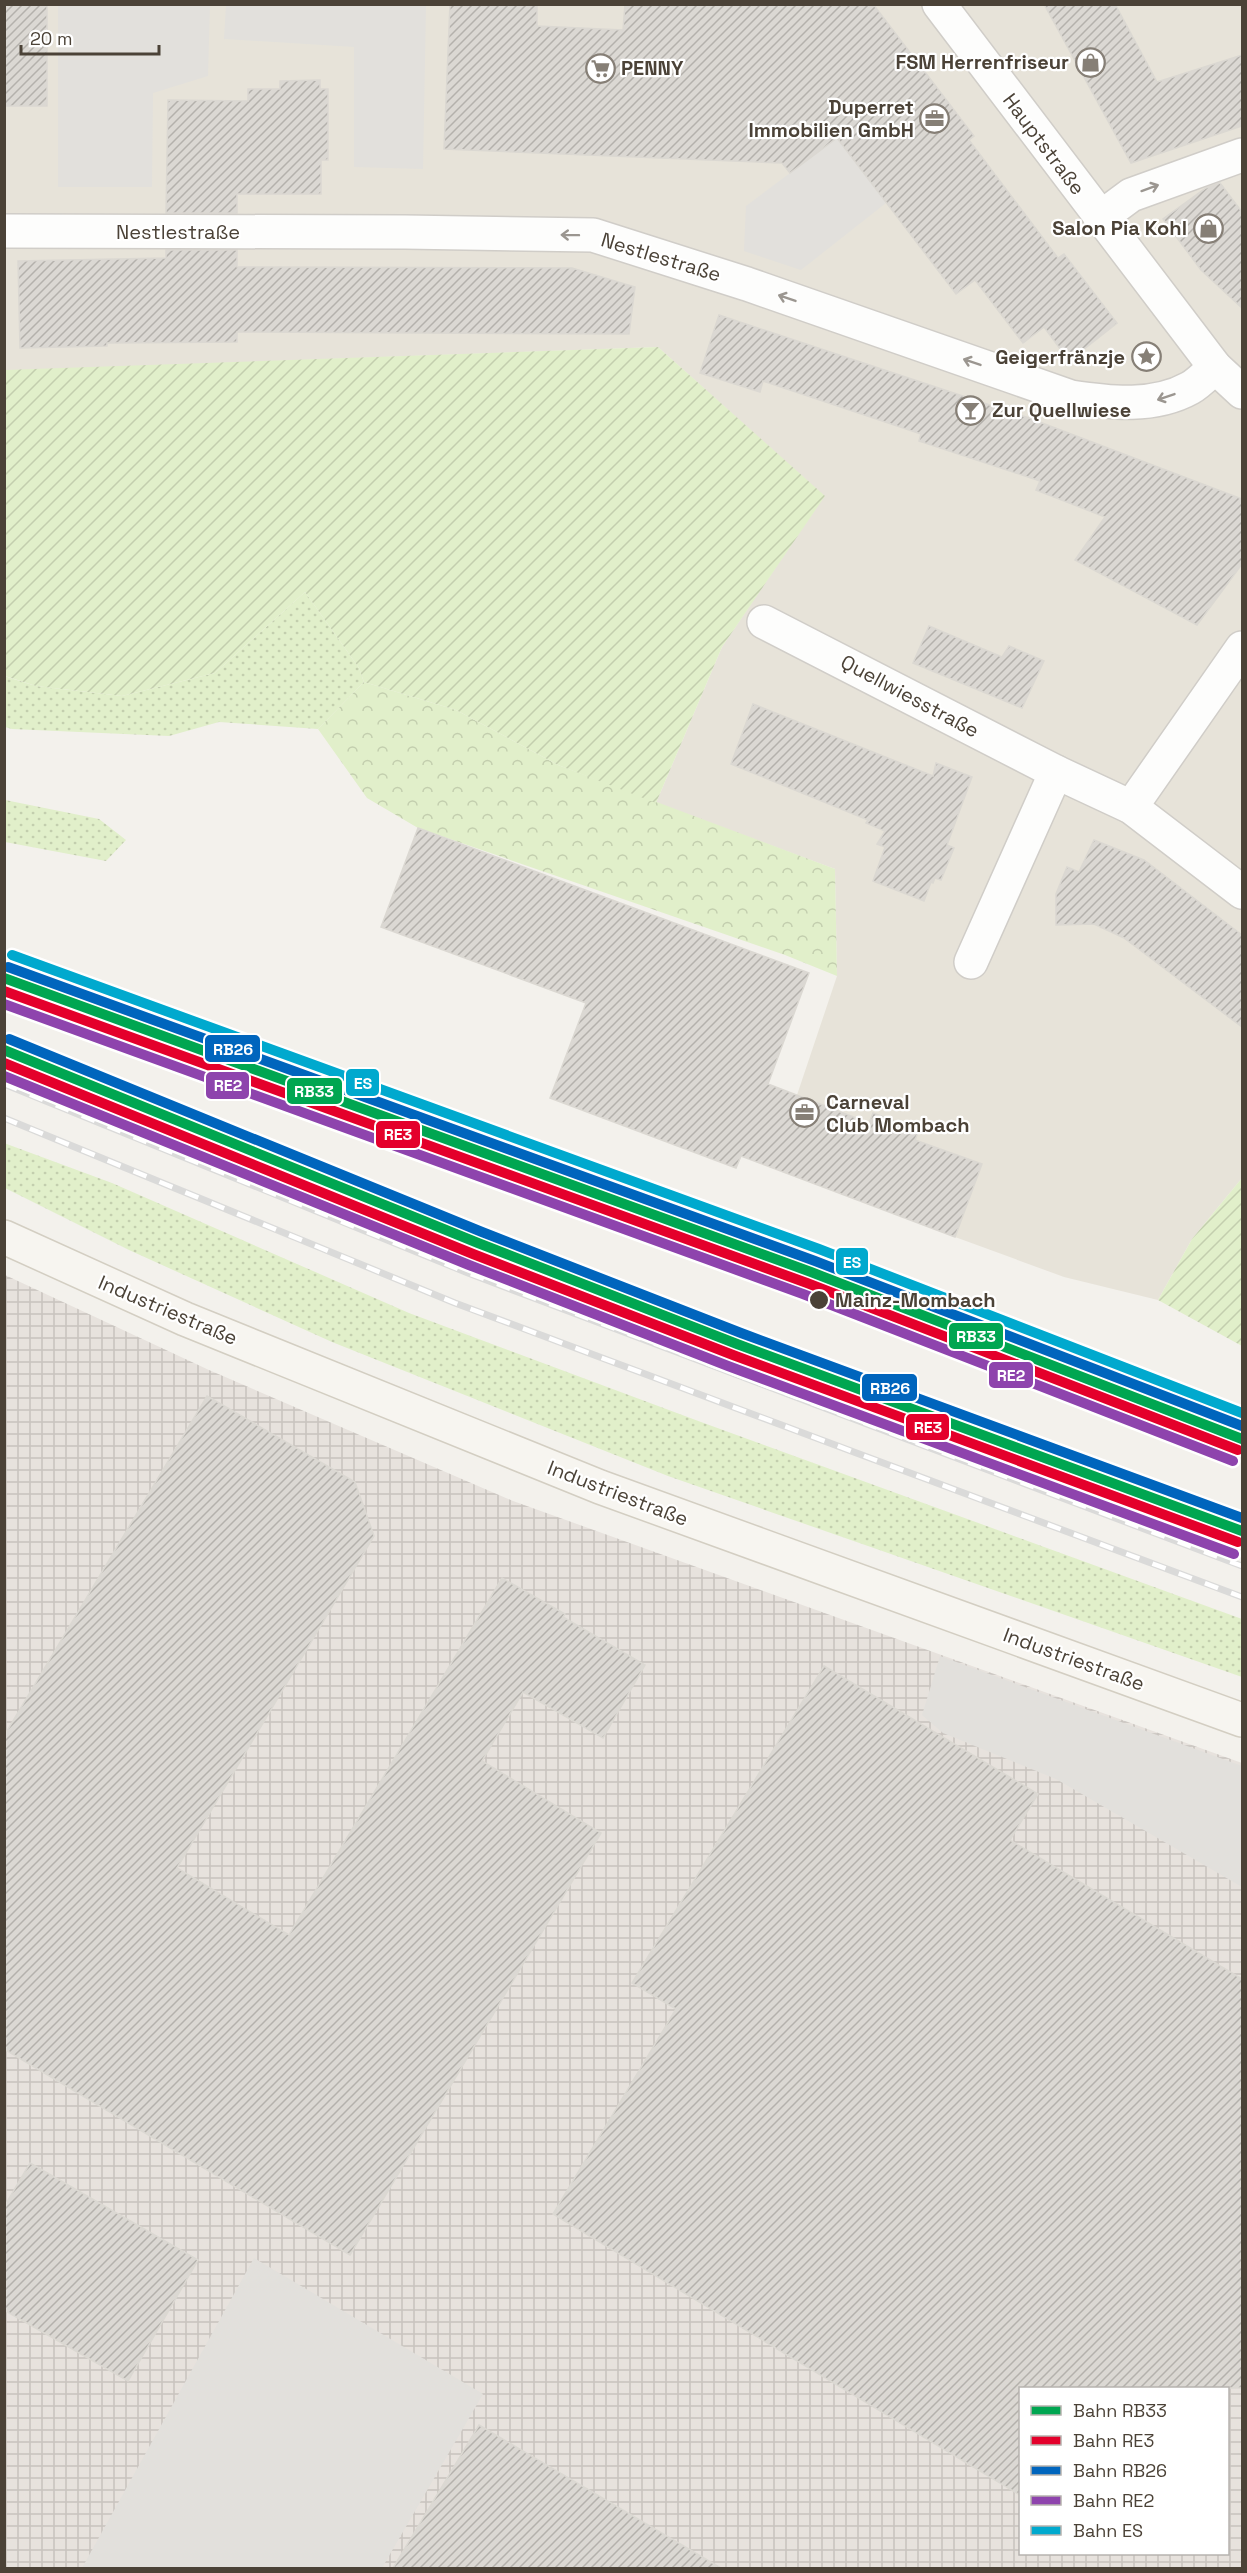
<svg xmlns="http://www.w3.org/2000/svg" width="1247" height="2573" font-family="'Space Grotesk',sans-serif">
  <style>
    .residential { fill: #e7e3d9 }
    .industrial { fill: url(#industrial-grid); fill-rule: evenodd }
    .grass { fill: url(#grass-dots) }
    .forest { fill: url(#forest-crowns) }
    .garden { fill: url(#garden-furrows) }
    .parking { fill: #e2e0dc }
    .building { fill: url(#building-hatch); stroke: #dbd8d2; stroke-width: 1.5 }
    .lines { fill: none; stroke-linecap: round; stroke-linejoin: round }
    .street-casing { stroke: #d0cdc8; stroke-width: 36 }
    .secondary-casing { stroke: #d3cec2; stroke-width: 36 }
    .street { stroke: #fdfdfc; stroke-width: 33 }
    .secondary { stroke: #f7f5f0; stroke-width: 33 }
    .rail-casing { stroke: #dadad9; stroke-width: 7 }
    .rail { stroke: #fff; stroke-width: 4.5; stroke-dasharray: 14; stroke-linecap: butt }
    .rail-1-casing { stroke: #fff; stroke-width: 15 }
    .rail-2-casing { stroke: #fff; stroke-width: 15 }
    .rail-3-casing { stroke: #fff; stroke-width: 15 }
    .rail-4-casing { stroke: #fff; stroke-width: 15 }
    .rail-5-casing { stroke: #fff; stroke-width: 15 }
    .rail-1 { stroke: #00a651; stroke-width: 10 }
    .rail-2 { stroke: #e4002b; stroke-width: 10 }
    .rail-3 { stroke: #0065bd; stroke-width: 10 }
    .rail-4 { stroke: #8e44ad; stroke-width: 10 }
    .rail-5 { stroke: #00a9ce; stroke-width: 10 }
    .oneway { stroke: #9b9690 }
    .stop-dot { fill: #4b4237; stroke: #fff; stroke-width: 2 }
    .labels { text-anchor: middle; dominant-baseline: central; stroke-width: 4.5; stroke-linejoin: round; paint-order: stroke }
    .poi-label { font-size: 20px; font-weight: bold; fill: #4b4237; stroke: #fff; text-anchor: end }
    .street-label { font-size: 20px; fill: #4b4237; stroke: #fff }
    .stop-label { font-size: 20px; font-weight: bold; fill: #4b4237; stroke: #fff; text-anchor: start }
    .line-badge { stroke: #fff; stroke-width: 2 }
    .badge-label { font-size: 16px; text-anchor: middle; font-weight: bold; fill: #fff }
  </style>
  <defs>
    <pattern id="industrial-grid" width="8" height="8" patternUnits="userSpaceOnUse" patternTransform="scale(1.5)"><rect width="8" height="8" fill="#e7e2dd"/><path d="M0 4h8M4 0v8" fill="none" stroke="#c8c3be"/></pattern>
    <pattern id="grass-dots" width="8" height="8" patternUnits="userSpaceOnUse" patternTransform="scale(1.5)"><rect width="8" height="8" fill="#e1efca"/><path d="M2 2h.1M6 6h.1" fill="none" stroke="#c3ceae" stroke-width="1.8" stroke-linecap="round"/></pattern>
    <pattern id="forest-crowns" width="20" height="18" patternUnits="userSpaceOnUse" patternTransform="scale(1.5)"><rect width="20" height="18" fill="#e1efca"/><path d="M2 6a3 3 0 1 1 6 0M12 15a3 3 0 1 1 6 0" fill="none" stroke="#c3ceae"/></pattern>
    <pattern id="garden-furrows" width="10" height="10" patternUnits="userSpaceOnUse" patternTransform="scale(1.5)"><rect width="10" height="10" fill="#e1efca"/><path d="M-1 1l2-2M0 10L10 0M9 11l2-2" fill="none" stroke="#c3ceae"/></pattern>
    <pattern id="building-hatch" width="6" height="6" patternUnits="userSpaceOnUse" patternTransform="scale(1.5)"><rect width="6" height="6" fill="#dbd8d3"/><path d="M-1 1l2-2M0 6l6-6M5 7l2-2" fill="none" stroke="#b4b1ac"/></pattern>
  </defs>
  <rect width="100%" height="100%" fill="#f3f1ec"/>
  <polygon class="residential" points="5,5 1242,5 1242,1178 1192,1239 1158,1300 1064,1277 955,1237 982,1164 915,1140 918,1131 873,1114 869,1123 797,1095 837,976 835,869 656,803 722,647 824,496 658,347 5,371"/>
  <path class="industrial" d="M5,1275L209,1370L513,1501L1242,1763V2568H5ZM1020,2388H1228V2554H1020Z"/>
  <g class="grass">
    <polygon points="305,592 359,668 364,682 318,729 219,722 169,736 12,729 5,727 4,676 36,686 122,696 215,673"/>
    <polygon points="5,800 99,819 126,840 106,861 5,842"/>
    <polygon points="4,1143 112,1183 409,1313 701,1422 1242,1619 1242,1677 668,1476 332,1342 129,1250 5,1188"/>
  </g>
  <polygon class="forest" points="364,682 456,710 558,765 835,869 837,976 785,955 418,828 367,798 318,729"/>
  <g class="garden">
    <polygon points="658,347 825,496 722,647 656,803 558,765 456,710 364,682 359,668 305,592 215,673 122,696 36,686 5,676 5,370"/>
    <polygon points="1242,1178 1242,1346 1158,1300 1192,1239"/>
  </g>
  <g class="parking">
    <polygon points="58,5 210,5 208,76 153,93 152,187 58,187"/>
    <polygon points="226,5 426,5 423,169 354,167 354,47 224,39"/>
    <polygon points="837,138 886,203 801,270 744,251 746,206"/>
    <polygon points="940,1656 1242,1766 1242,1887 1056,1779 943,1733 922,1715"/>
    <polygon points="254,2258 483,2394 382,2568 82,2568"/>
  </g>
  <g class="building">
    <rect x="4" y="4" width="43" height="102"/>
    <polygon points="450,4 537,4 537,26 623,30 625,4 873,4 974,136 969,140 1058,258 1064,254 1117,323 1069,361 1044,327 1023,343 975,280 956,294 837,138 790,173 782,163 444,149"/>
    <polygon points="1044,4 1115,4 1157,82 1242,55 1242,126 1131,163"/>
    <polygon points="320,80 320,89 328,89 328,160 321,160 321,194 237,194 237,213 166,213 168,100 248,101 248,89 280,89 280,81"/>
    <polygon points="1220,183 1242,212 1242,308 1201,270 1163,219 1206,188"/>
    <polygon points="166,250 237,250 237,267 572,268 635,287 629,334 237,332 237,342 107,343 107,346 20,348 18,261 166,258"/>
    <polygon points="719,315 1029,418 1242,499 1242,564 1197,625 1075,560 1105,517 1036,490 1040,481 919,441 921,434 763,381 760,392 700,373"/>
    <polygon points="929,626 1002,657 1009,646 1044,661 1022,708 913,663"/>
    <polygon points="753,704 933,776 936,763 972,777 947,845 954,848 941,880 935,878 933,883 931,882 924,901 873,881 885,847 877,844 885,831 866,823 868,820 731,764"/>
    <polygon points="418,828 809,973 768,1084 869,1123 873,1113 919,1130 915,1140 982,1164 955,1237 741,1156 736,1168 550,1098 586,1003 381,927"/>
    <polygon points="1094,840 1144,860 1242,935 1242,1027 1124,938 1094,924 1056,925 1056,894 1067,867 1079,872"/>
    <polygon points="207,1396 355,1482 374,1536 177,1868 289,1935 502,1578 565,1614 563,1617 645,1665 603,1738 523,1692 482,1761 601,1833 350,2255 4,2049 4,1736"/>
    <polygon points="824,1666 1038,1794 1010,1840 1242,1979 1242,2388 1020,2388 1020,2495 553,2214 676,2009 632,1983"/>
    <polygon points="30,2163 198,2260 128,2381 4,2310 4,2207"/>
    <polygon points="479,2425 721,2568 393,2568"/>
  </g>
  <g class="lines">
    <defs>
      <g id="street">
        <polyline points="939,4 1215,367 1242,392"/>
        <polyline points="1100,218 1131,195 1242,155"/>
        <path d="M4,231L405,232L593,235L747,284L1071,397C1111,403 1154,408 1190,388C1199,383 1207,374 1215,367"/>
        <polyline points="764,622 1056,772 1131,807 1242,892"/>
        <polyline points="1131,807 1242,648"/>
        <polyline points="971,962 1056,772"/>
      </g>
      <polyline id="secondary" points="4,1237 185,1319 600,1487 1242,1720"/>
    </defs>
    <use href="#street" class="street-casing"/>
    <use href="#secondary" class="secondary-casing"/>
    <use href="#street" class="street"/>
    <use href="#secondary" class="secondary"/>
    <defs>
      <g id="rail">
        <polyline points="4,1084 468,1273 1242,1566"/>
        <polyline points="4,1118 455,1303 1242,1597"/>
      </g>
    </defs>
    <use href="#rail" class="rail-casing"/>
    <use href="#rail" class="rail"/>
    <defs>
      <g id="rail-1">
        <polyline points="4,978 811,1272 1242,1439"/>
        <polyline points="4,1050 478,1243 737,1344 1242,1531"/>
      </g>
      <g id="rail-2">
        <polyline points="4,991 807,1283 1238,1450"/>
        <polyline points="4,1063 473,1254 733,1355 1238,1542"/>
      </g>
      <g id="rail-3">
        <polyline points="8,967 815,1261 1242,1426"/>
        <polyline points="9,1039 482,1232 741,1333 1242,1518"/>
      </g>
      <g id="rail-4">
        <polyline points="4,1004 803,1294 1233,1461"/>
        <polyline points="4,1076 469,1265 728,1366 1234,1554"/>
      </g>
      <polyline id="rail-5" points="12,955 819,1249 1242,1413"/>
    </defs>
    <use href="#rail-1" class="rail-1-casing"/>
    <use href="#rail-2" class="rail-2-casing"/>
    <use href="#rail-3" class="rail-3-casing"/>
    <use href="#rail-4" class="rail-4-casing"/>
    <use href="#rail-5" class="rail-5-casing"/>
    <use href="#rail-1" class="rail-1"/>
    <use href="#rail-2" class="rail-2"/>
    <use href="#rail-3" class="rail-3"/>
    <use href="#rail-4" class="rail-4"/>
    <use href="#rail-5" class="rail-5"/>
  </g>
  <defs><path id="oneway-shaft" d="M-6 0H5M1.5-3L5.5 0L1.5 3" fill="none" stroke-width="1.6" stroke-linecap="round" stroke-linejoin="round" transform="scale(1.5)"/></defs>
  <g class="oneway">
    <use href="#oneway-shaft" transform="translate(1150 188) rotate(-20)"/>
    <use href="#oneway-shaft" transform="translate(570 235) rotate(-179)"/>
    <use href="#oneway-shaft" transform="translate(787 298) rotate(-161)"/>
    <use href="#oneway-shaft" transform="translate(972 362) rotate(-161)"/>
    <use href="#oneway-shaft" transform="translate(1166 397) rotate(161)"/>
  </g>
  <defs>
    <symbol id="shop-ring" viewBox="-11 -11 22 22"><circle r="9.5" fill="#fff" stroke="#867f76" stroke-width="1.5"/><path d="M-5-2.5h2.3a2.7 3.5 0 0 1 5.4 0H5L5.5 6h-11ZM-1.5-2.5h3a1.5 2.3 0 0 0-3 0Z" fill="#867f76"/></symbol>
    <symbol id="supermarket-ring" viewBox="-11 -11 22 22"><circle r="9.5" fill="#fff" stroke="#867f76" stroke-width="1.5"/><path d="M-6-5.5h2.5l.6 2H6L4.5 2H-2.5L-4.4-4H-6ZM-1.5 3.2a1.3 1.3 0 1 0 .1 0ZM3 3.2a1.3 1.3 0 1 0 .1 0Z" fill="#867f76"/></symbol>
    <symbol id="office-ring" viewBox="-11 -11 22 22"><circle r="9.5" fill="#fff" stroke="#867f76" stroke-width="1.5"/><path d="M-6-3h4V-5.5h4V-3h4V5H-6ZM-1-4.5V-3h2v-1.5ZM-6 0V1H6V0Z" fill="#867f76"/></symbol>
    <symbol id="sight-ring" viewBox="-11 -11 22 22"><circle r="9.5" fill="#fff" stroke="#867f76" stroke-width="1.5"/><path d="M0-6L1.8-2.2L6-1.7L2.9 1.2L3.7 5.4L0 3.3L-3.7 5.4L-2.9 1.2L-6-1.7L-1.8-2.2Z" fill="#867f76"/></symbol>
    <symbol id="bar-ring" viewBox="-11 -11 22 22"><circle r="9.5" fill="#fff" stroke="#867f76" stroke-width="1.5"/><path d="M-6-5H6L.8 .8V4.5H3.5V6h-7V4.5H-.8V.8Z" fill="#867f76"/></symbol>
  </defs>
  <g fill-rule="evenodd">
    <use href="#shop-ring" x="1074" y="46" width="33" height="33"/>
    <use href="#supermarket-ring" x="584" y="52" width="33" height="33"/>
    <use href="#office-ring" x="918" y="102" width="33" height="33"/>
    <use href="#shop-ring" x="1192" y="212" width="33" height="33"/>
    <use href="#sight-ring" x="1130" y="340" width="33" height="33"/>
    <use href="#bar-ring" x="954" y="394" width="33" height="33"/>
    <use href="#office-ring" x="788" y="1096" width="33" height="33"/>
  </g>
  <circle class="stop-dot" cx="819" cy="1300" r="10"/>
  <g class="labels">
    <g class="poi-label">
      <text x="1069" y="62">FSM Herrenfriseur</text>
      <text x="621" y="68" text-anchor="start">PENNY</text>
      <text x="914" y="107">Duperret<tspan x="914" dy="23">Immobilien GmbH</tspan></text>
      <text x="1187" y="228">Salon Pia Kohl</text>
      <text x="1125" y="357">Geigerfränzje</text>
      <text x="992" y="410" text-anchor="start">Zur Quellwiese</text>
      <text x="826" y="1102" text-anchor="start">Carneval<tspan x="826" dy="23">Club Mombach</tspan></text>
    </g>
    <g class="street-label">
      <text transform="translate(1044 144) rotate(53)">Hauptstraße</text>
      <text x="178" y="232">Nestlestraße</text>
      <text transform="translate(661 257) rotate(17)">Nestlestraße</text>
      <text transform="translate(910 696) rotate(28)">Quellwiesstraße</text>
      <text transform="translate(168 1310) rotate(23)">Industriestraße</text>
      <text transform="translate(618 1493) rotate(21)">Industriestraße</text>
      <text transform="translate(1074 1659) rotate(20)">Industriestraße</text>
    </g>
    <g class="stop-label">
      <text x="835" y="1300">Mainz-Mombach</text>
    </g>
  </g>
  <g class="line-badge">
    <rect x="204" y="1034" width="57" height="29" rx="6" fill="#0065bd"/>
    <rect x="345" y="1068" width="35" height="29" rx="6" fill="#00a9ce"/>
    <rect x="205" y="1071" width="45" height="29" rx="6" fill="#8e44ad"/>
    <rect x="286" y="1077" width="57" height="28" rx="6" fill="#00a651"/>
    <rect x="375" y="1120" width="46" height="29" rx="6" fill="#e4002b"/>
    <rect x="835" y="1247" width="34" height="29" rx="6" fill="#00a9ce"/>
    <rect x="948" y="1322" width="56" height="28" rx="6" fill="#00a651"/>
    <rect x="988" y="1361" width="46" height="28" rx="6" fill="#8e44ad"/>
    <rect x="861" y="1373" width="57" height="29" rx="6" fill="#0065bd"/>
    <rect x="905" y="1413" width="45" height="28" rx="6" fill="#e4002b"/>
  </g>
  <g class="badge-label">
    <text x="233" y="1055">RB26</text>
    <text x="363" y="1089">ES</text>
    <text x="228" y="1091">RE2</text>
    <text x="314" y="1097">RB33</text>
    <text x="398" y="1140">RE3</text>
    <text x="852" y="1268">ES</text>
    <text x="976" y="1342">RB33</text>
    <text x="1011" y="1381">RE2</text>
    <text x="890" y="1394">RB26</text>
    <text x="928" y="1433">RE3</text>
  </g>
  <rect width="1247" height="2573" fill="none" stroke="#4b4237" stroke-width="12"/>
  <rect x="1019" y="2387" width="210" height="168" fill="#ffffff" stroke="#b7b3af" stroke-width="1.5"/>
  <rect x="1031" y="2406" width="30" height="9" fill="#00a651" stroke="#b7b3af" stroke-width="1.5"/>
  <text x="1073" y="2417" font-size="18" fill="#4b4237">Bahn RB33</text>
  <rect x="1031" y="2436" width="30" height="9" fill="#e4002b" stroke="#b7b3af" stroke-width="1.5"/>
  <text x="1073" y="2447" font-size="18" fill="#4b4237">Bahn RE3</text>
  <rect x="1031" y="2466" width="30" height="9" fill="#0065bd" stroke="#b7b3af" stroke-width="1.5"/>
  <text x="1073" y="2477" font-size="18" fill="#4b4237">Bahn RB26</text>
  <rect x="1031" y="2496" width="30" height="9" fill="#8e44ad" stroke="#b7b3af" stroke-width="1.5"/>
  <text x="1073" y="2507" font-size="18" fill="#4b4237">Bahn RE2</text>
  <rect x="1031" y="2526" width="30" height="9" fill="#00a9ce" stroke="#b7b3af" stroke-width="1.5"/>
  <text x="1073" y="2537" font-size="18" fill="#4b4237">Bahn ES</text>
  <path d="M21 45v9h138v-9" fill="none" stroke="#4b4237" stroke-width="3"/>
  <text x="30" y="45" font-size="18" fill="#4b4237" stroke="#ffffff" stroke-width="4.5" paint-order="stroke">20 m</text>
</svg>
